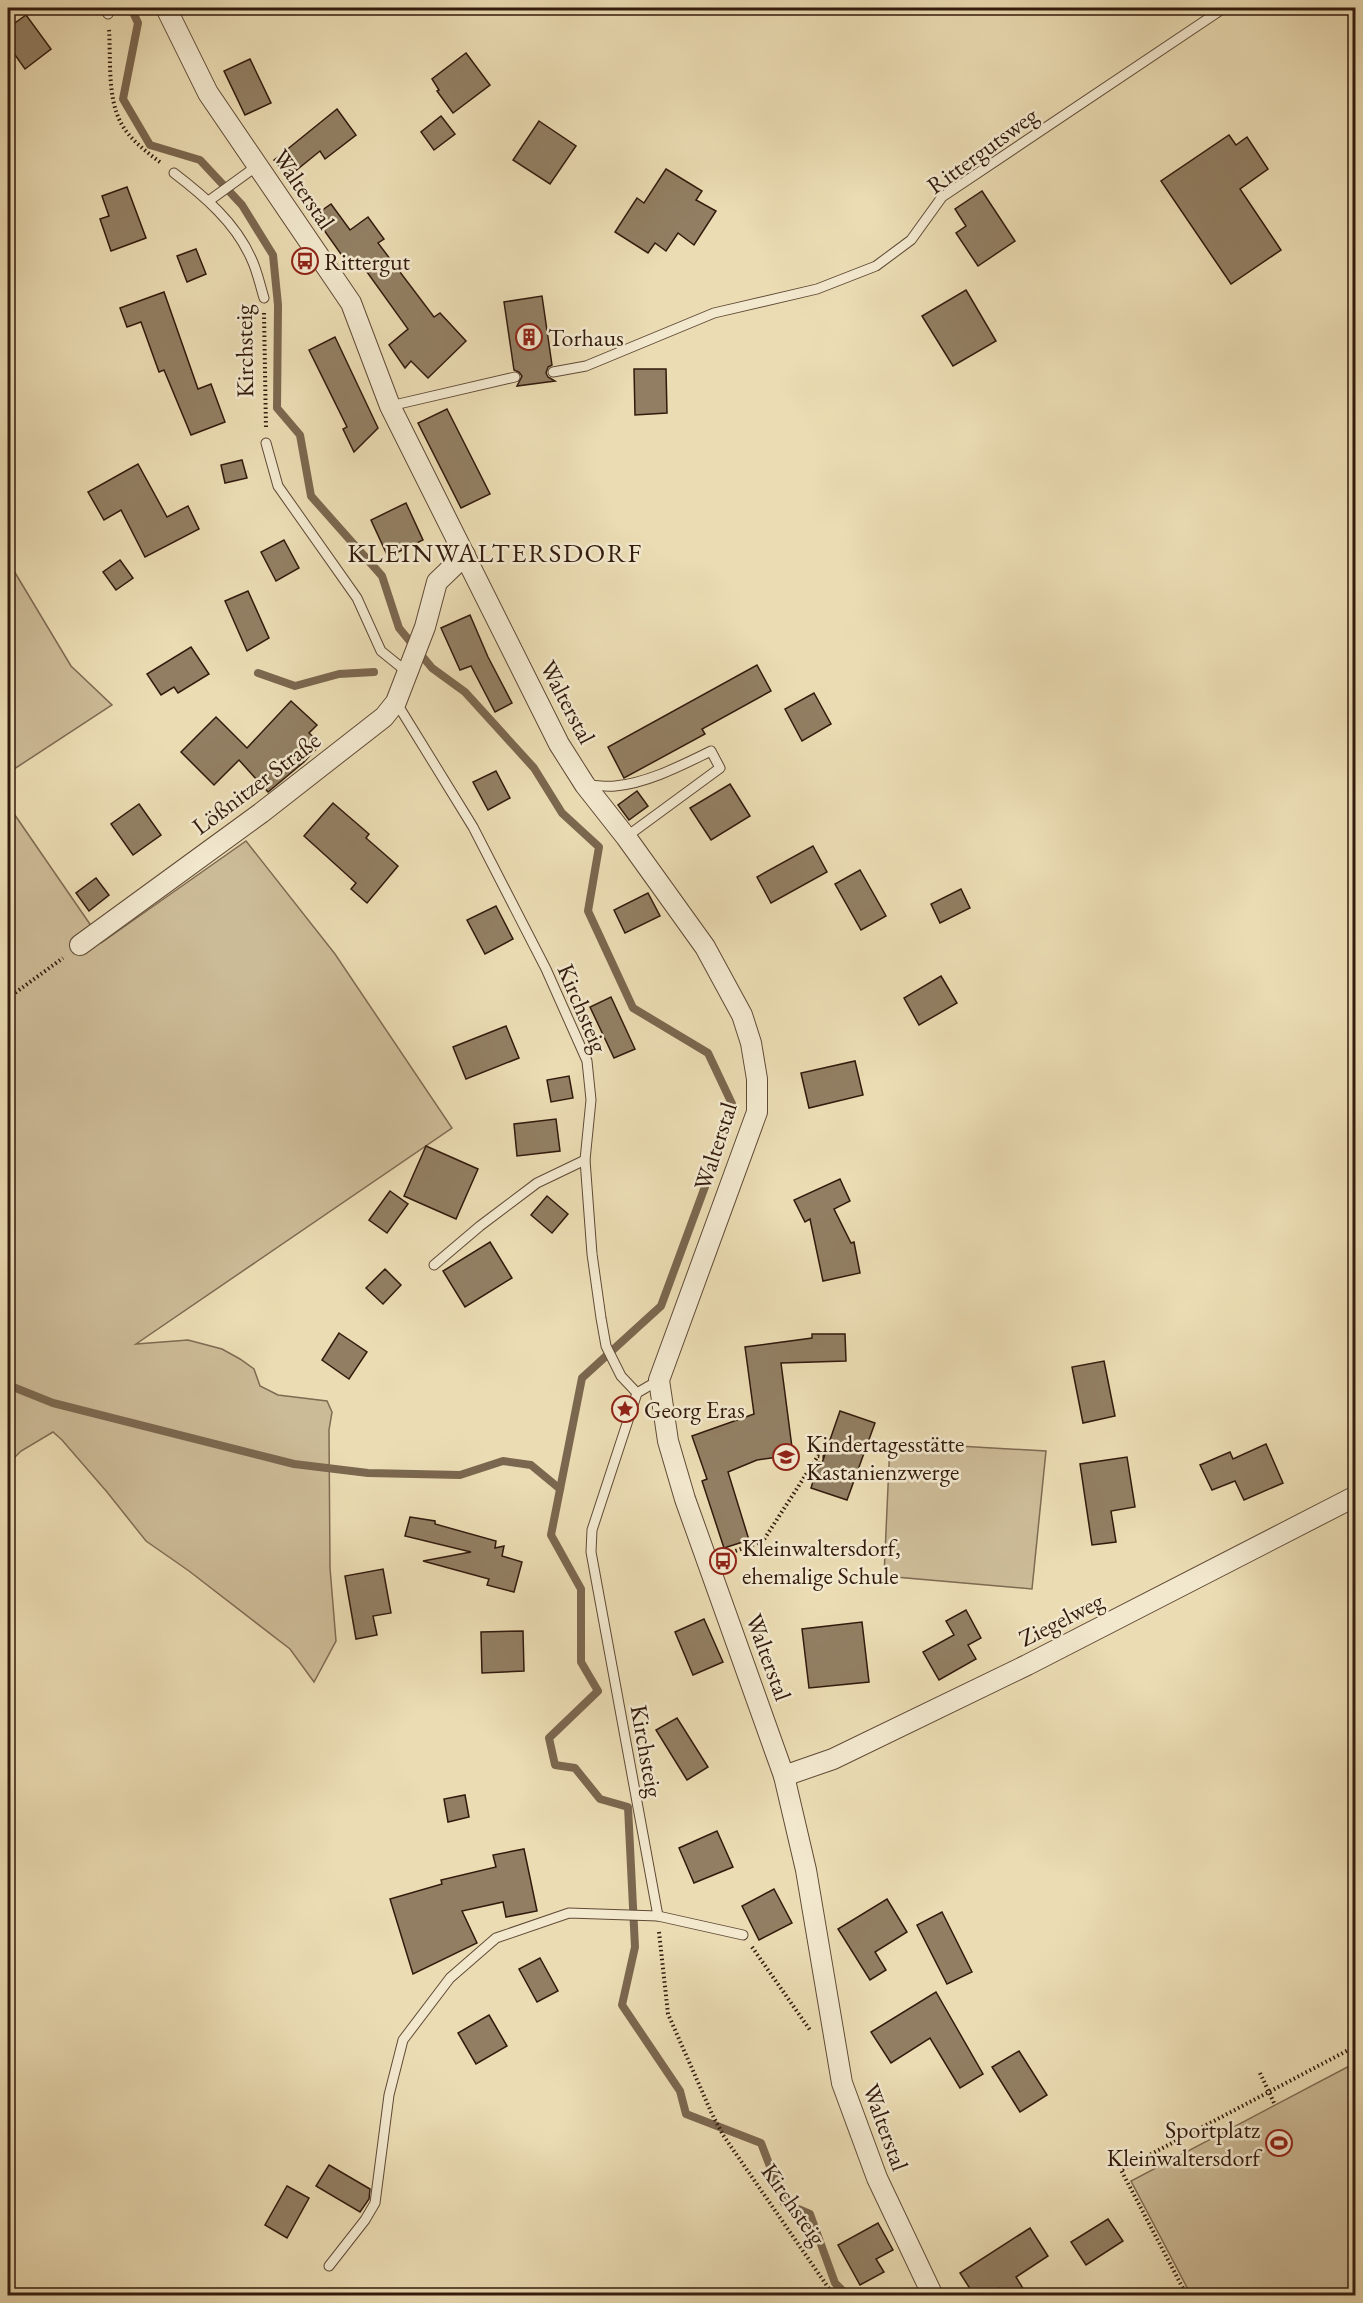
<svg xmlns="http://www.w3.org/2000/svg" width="1363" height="2303" font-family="'EB Garamond',serif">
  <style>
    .green { fill: #ccbb97; stroke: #7f6a52; stroke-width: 1.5 }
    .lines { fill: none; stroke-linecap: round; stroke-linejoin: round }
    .stream { stroke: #7b674f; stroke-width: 8 }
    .building { fill: #927f63; stroke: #321a0d; stroke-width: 1.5 }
    .service-casing { stroke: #604a36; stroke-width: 11 }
    .minor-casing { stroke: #604a36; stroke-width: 22 }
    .path { stroke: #321a0d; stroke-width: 4; stroke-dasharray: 1.5 3; stroke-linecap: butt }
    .service { stroke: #f2e8ce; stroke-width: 9 }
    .minor { stroke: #f2e8ce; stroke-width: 20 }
    .labels { text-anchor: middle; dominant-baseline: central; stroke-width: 5; stroke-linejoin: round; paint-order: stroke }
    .street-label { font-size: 24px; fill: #321a0d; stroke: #f2e8ce }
    .poi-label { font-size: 24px; fill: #321a0d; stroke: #f2e8ce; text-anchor: start }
    .quarter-label { font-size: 27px; letter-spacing: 1.5px; fill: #321a0d; stroke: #f2e8ce }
  </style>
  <rect width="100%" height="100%" fill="#ebdcb3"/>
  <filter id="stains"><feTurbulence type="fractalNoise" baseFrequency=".00333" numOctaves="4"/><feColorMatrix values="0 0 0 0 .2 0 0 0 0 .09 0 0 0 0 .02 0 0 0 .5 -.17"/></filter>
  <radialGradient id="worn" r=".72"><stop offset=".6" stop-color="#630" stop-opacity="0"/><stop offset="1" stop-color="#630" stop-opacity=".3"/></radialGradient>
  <g class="green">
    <polygon points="8,561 71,666 112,705 8,773"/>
    <polygon points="8,805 94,930 101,943 246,841 335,954 452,1128 136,1344 188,1340 222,1349 240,1359 254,1369 260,1386 278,1395 327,1401 332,1412 329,1430 330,1568 336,1641 314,1682 290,1649 189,1571 146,1541 107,1492 62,1440 53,1432 21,1451 8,1464"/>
    <polygon points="890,1442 1046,1451 1032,1589 884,1576"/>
    <polygon points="1355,2063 1355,2295 1191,2295 1131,2181"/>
  </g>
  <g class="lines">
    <g class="stream">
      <polyline points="131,8 138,23 123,99 150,145 200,160 242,205 273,255 278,305 277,408 300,435 311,496 382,576 399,628 432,668 465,692 534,768 562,813 599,847 588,911 633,1008 708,1053 734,1108 661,1306 582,1378 551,1535 581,1589 581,1662 598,1691 549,1738 555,1765 575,1768 600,1799 628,1807 635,1947 622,2005 680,2091 686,2114 761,2143 784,2203 810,2214 835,2283 848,2296"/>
      <polyline points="258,673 295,686 339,674 374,672"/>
      <polyline points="8,1385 53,1403 294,1464 368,1473 460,1475 503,1461 531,1465 560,1489"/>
    </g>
  </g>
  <g class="building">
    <polygon points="26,15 51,49 25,69 8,45 8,28"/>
    <polygon points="466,53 490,85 453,113 437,91 439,90 432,79"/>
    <polygon points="250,59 271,103 245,115 224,71"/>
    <polygon points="337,109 356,135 325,159 320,151 288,177 274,160"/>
    <polygon points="441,116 455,134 434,150 421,132"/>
    <polygon points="539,121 576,146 550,184 513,160"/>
    <polygon points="1229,135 1236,145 1247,137 1268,169 1240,189 1281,250 1231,284 1161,181"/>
    <polygon points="666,169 702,191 696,200 716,211 694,245 678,233 666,251 655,243 648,253 615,232 637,198 644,203"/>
    <polygon points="127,187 146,238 111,251 100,219 109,216 102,196"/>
    <polygon points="982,191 1015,241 978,266 956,233 966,226 955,209"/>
    <polygon points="331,204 350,230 368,217 384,239 378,243 434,317 440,313 466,341 428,378 411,361 405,368 389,345 408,329 357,258 348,264 314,216"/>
    <polygon points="196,249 206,274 187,282 177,256"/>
    <polygon points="966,290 996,341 953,366 922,316"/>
    <polygon points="164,292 198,389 211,384 225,422 191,435 164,370 159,372 141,322 127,327 120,308"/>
    <polygon points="542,296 552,365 548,367 546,373 548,377 555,381 517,386 522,376 519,372 514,370 504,302"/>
    <polygon points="335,337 378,428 354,452 343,429 347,427 309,350"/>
    <polygon points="634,369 666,369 667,413 635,415"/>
    <polygon points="447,409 490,494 461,508 418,423"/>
    <polygon points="242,460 247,478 225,483 221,465"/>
    <polygon points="138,464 167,517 188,506 199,529 145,557 121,510 104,520 88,492"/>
    <polygon points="406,503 423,540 388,557 371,520"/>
    <polygon points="284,540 299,568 276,581 261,552"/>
    <polygon points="120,560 133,578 116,590 103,572"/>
    <polygon points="248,591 269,638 247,651 225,601"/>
    <polygon points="470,615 488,657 512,703 495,712 471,666 460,670 441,628"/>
    <polygon points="191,647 209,674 178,693 174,687 161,695 147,674"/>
    <polygon points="757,665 771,691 702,729 705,734 624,778 608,747"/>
    <polygon points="814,693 831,724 802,741 785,709"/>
    <polygon points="291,701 317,725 309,733 321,744 304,762 268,792 239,760 214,785 181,752 216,717 247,748"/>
    <polygon points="496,771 510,798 488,810 473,782"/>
    <polygon points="730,784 750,816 711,840 690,808"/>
    <polygon points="637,791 648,806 629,820 618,805"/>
    <polygon points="333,803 369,834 366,838 398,866 367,903 351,889 356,883 304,836"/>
    <polygon points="139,804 161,835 133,855 111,824"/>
    <polygon points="813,846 827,872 771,903 757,877"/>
    <polygon points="860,870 886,916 861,930 835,884"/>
    <polygon points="96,878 109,895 89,911 76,893"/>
    <polygon points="961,889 970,908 940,923 931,904"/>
    <polygon points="648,893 660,916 625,933 614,910"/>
    <polygon points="496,906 513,939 485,954 467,920"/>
    <polygon points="941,976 957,1003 919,1025 904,998"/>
    <polygon points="611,997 635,1049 614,1058 590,1007"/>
    <polygon points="506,1026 519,1058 466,1079 453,1047"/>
    <polygon points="855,1061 863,1095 809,1108 801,1073"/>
    <polygon points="569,1076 573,1098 551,1102 547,1080"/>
    <polygon points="556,1119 560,1151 517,1156 514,1124"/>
    <polygon points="426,1146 478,1169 456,1219 404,1196"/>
    <polygon points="840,1179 850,1201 834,1209 851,1243 854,1242 860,1273 823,1281 810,1219 805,1222 794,1200"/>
    <polygon points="390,1191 408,1204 387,1233 369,1220"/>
    <polygon points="547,1196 568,1214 552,1233 531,1215"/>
    <polygon points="490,1242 512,1278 465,1307 443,1271"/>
    <polygon points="385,1269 401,1285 383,1304 366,1288"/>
    <polygon points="339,1333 367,1352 349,1379 322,1360"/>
    <polygon points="812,1334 845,1334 846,1361 781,1363 793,1455 757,1460 728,1472 749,1540 724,1548 702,1481 707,1479 692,1436 754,1414 745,1347 812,1338"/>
    <polygon points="1104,1361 1115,1416 1083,1423 1072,1367"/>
    <polygon points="840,1411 875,1423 847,1500 811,1488 819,1462 822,1463"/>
    <polygon points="1266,1444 1283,1483 1244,1500 1235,1481 1212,1490 1200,1465 1230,1452 1233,1459"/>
    <polygon points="1127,1457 1135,1507 1111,1511 1116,1542 1092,1545 1080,1464"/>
    <polygon points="410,1517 435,1521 435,1524 496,1541 495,1548 504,1546 502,1556 522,1562 514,1592 487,1585 489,1579 423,1561 471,1552 405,1536"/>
    <polygon points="383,1569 391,1613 373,1616 377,1635 356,1639 345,1576"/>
    <polygon points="966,1610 981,1638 968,1645 976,1659 939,1680 923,1652 954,1635 946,1621"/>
    <polygon points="704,1619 723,1662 693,1675 675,1632"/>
    <polygon points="862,1622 869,1682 809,1688 802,1629"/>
    <polygon points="523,1631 524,1671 482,1673 481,1632"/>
    <polygon points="677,1718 708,1767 687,1780 656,1730"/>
    <polygon points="465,1795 469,1817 448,1822 444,1799"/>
    <polygon points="717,1831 733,1867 694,1883 679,1848"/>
    <polygon points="524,1849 537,1911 506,1917 503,1902 462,1911 477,1943 413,1974 390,1899 442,1884 441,1880 496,1867 493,1855"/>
    <polygon points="774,1889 792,1923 759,1940 742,1906"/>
    <polygon points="887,1899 907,1932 875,1952 886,1970 870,1980 838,1929"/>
    <polygon points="942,1912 972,1972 947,1984 917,1925"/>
    <polygon points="540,1958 558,1991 537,2002 519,1969"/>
    <polygon points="936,1992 983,2074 960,2088 930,2038 891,2063 871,2032"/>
    <polygon points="489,2015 507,2046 476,2064 458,2033"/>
    <polygon points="1019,2051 1047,2095 1020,2112 992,2067"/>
    <polygon points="329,2165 370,2189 369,2199 360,2212 316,2186"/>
    <polygon points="287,2186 309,2198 287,2238 265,2225"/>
    <polygon points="1108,2219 1123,2241 1086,2265 1071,2242"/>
    <polygon points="878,2223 893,2250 876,2259 884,2272 860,2285 838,2245"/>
    <polygon points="1030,2228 1048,2256 1016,2277 1027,2295 1004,2295 999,2288 987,2295 974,2295 960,2273"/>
  </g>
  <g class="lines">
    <defs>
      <g id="service">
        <polyline points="104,8 108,14"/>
        <path d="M174,173C204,196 235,222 251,258C257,270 260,285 264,298"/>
        <polyline points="210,200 257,166"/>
        <polyline points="553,372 586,366 714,313 817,289 876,266 911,240 942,197 1224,8"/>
        <polyline points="390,406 515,377"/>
        <polyline points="266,443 278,486 357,598 381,651 407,672"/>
        <polyline points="396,702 473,827 546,969 587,1061 591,1100 585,1160 592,1254 601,1318 606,1346 621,1376 637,1393"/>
        <path d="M587,785C596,785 606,787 615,786C648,783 682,765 711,751L720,768L626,837"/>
        <polyline points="434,1265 480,1226 537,1183 585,1160"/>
        <polyline points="658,1916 591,1552 592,1530 637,1393 659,1380"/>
        <polyline points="329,2266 365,2220 375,2203 389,2095 403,2040 450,1978 496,1938 569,1913 658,1916 743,1935"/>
      </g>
      <g id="minor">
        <polyline points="166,8 208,93 351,303 390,406 559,744 585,785 626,837 705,947 742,1015 751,1043 757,1079 757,1112 659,1380 668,1441 685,1499 784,1776 806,1870 842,2083 877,2178 933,2296"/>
        <polyline points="80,945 261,813 384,717 396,702 425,627 437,582 465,555"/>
        <polyline points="784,1776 833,1759 1027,1665 1356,1496"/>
      </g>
    </defs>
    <use href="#service" class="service-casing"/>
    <use href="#minor" class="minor-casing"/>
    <g class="path">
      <path d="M109,30C111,59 107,97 121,123C130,140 147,152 161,163"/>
      <polyline points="264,313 266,429"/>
      <polyline points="8,998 63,958"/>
      <polyline points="727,1554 763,1541 818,1456 827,1457"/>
      <polyline points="659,1932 668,2014 712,2114 723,2135 834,2296"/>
      <polyline points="752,1947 810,2030"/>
      <polyline points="1260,2073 1275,2105"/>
      <polyline points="1187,2296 1121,2170 1356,2046"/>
    </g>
    <use href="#service" class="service"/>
    <use href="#minor" class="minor"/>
  </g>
  <defs>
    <symbol id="bus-ring" viewBox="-11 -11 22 22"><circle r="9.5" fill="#f2e8ce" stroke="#8f2418" stroke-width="1.5"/><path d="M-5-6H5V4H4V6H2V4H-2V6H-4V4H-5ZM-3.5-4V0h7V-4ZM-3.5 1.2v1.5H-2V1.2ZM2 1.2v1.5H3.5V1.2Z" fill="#8f2418"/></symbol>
    <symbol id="building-ring" viewBox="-11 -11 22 22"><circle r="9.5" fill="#f2e8ce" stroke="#8f2418" stroke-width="1.5"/><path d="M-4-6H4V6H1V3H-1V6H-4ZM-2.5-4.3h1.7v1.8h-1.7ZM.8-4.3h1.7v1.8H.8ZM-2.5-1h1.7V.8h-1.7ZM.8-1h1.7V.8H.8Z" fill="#8f2418"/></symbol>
    <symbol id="sight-ring" viewBox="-11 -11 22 22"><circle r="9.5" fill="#f2e8ce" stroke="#8f2418" stroke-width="1.5"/><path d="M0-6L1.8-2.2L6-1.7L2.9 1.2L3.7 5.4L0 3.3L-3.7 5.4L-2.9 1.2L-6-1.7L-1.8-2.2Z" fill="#8f2418"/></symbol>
    <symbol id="school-ring" viewBox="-11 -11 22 22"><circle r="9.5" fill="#f2e8ce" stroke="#8f2418" stroke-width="1.5"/><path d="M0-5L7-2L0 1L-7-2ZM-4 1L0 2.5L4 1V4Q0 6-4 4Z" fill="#8f2418"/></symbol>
    <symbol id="stadium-ring" viewBox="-11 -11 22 22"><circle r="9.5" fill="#f2e8ce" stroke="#8f2418" stroke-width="1.5"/><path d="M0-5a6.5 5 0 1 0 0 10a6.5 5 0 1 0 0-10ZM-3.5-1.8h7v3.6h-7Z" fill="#8f2418"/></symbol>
  </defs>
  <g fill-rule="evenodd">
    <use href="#bus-ring" x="290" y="246" width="30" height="30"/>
    <use href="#building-ring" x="514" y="322" width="30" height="30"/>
    <use href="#sight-ring" x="610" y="1394" width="30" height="30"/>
    <use href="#school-ring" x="771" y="1442" width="30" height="30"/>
    <use href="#bus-ring" x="708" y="1546" width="30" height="30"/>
    <use href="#stadium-ring" x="1264" y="2128" width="30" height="30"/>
  </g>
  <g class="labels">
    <g class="street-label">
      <text transform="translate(982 150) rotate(-36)">Rittergutsweg</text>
      <text transform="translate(304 189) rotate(56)">Walterstal</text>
      <text transform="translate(244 351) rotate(-91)">Kirchsteig</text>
      <text transform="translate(568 702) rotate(62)">Walterstal</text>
      <text transform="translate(256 783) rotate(-37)">Lößnitzer Straße</text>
      <text transform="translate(583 1008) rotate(67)">Kirchsteig</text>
      <text transform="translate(715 1146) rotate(-72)">Walterstal</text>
      <text transform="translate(1061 1619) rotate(-27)">Ziegelweg</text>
      <text transform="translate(769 1657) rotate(70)">Walterstal</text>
      <text transform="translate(647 1751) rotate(80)">Kirchsteig</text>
      <text transform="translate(886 2127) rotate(70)">Walterstal</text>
      <text transform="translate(794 2204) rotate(55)">Kirchsteig</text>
    </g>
    <g class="poi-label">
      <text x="324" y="261">Rittergut</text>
      <text x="548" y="337">Torhaus</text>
      <text x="644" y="1409">Georg Eras</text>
      <text x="806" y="1443">Kindertagesstätte<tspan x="806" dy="28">Kastanienzwerge</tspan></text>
      <text x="742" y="1547">Kleinwaltersdorf,<tspan x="742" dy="28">ehemalige Schule</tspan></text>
      <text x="1260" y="2129" text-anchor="end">Sportplatz<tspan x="1260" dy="28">Kleinwaltersdorf</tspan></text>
    </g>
    <g class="quarter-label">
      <text x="495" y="552">KLEINWALTERSDORF</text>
    </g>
  </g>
  <rect width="1363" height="2303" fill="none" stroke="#ebdcb3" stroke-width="30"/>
  <rect x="9" y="9" width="1345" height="2285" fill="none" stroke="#321a0d" stroke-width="3"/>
  <rect x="15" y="15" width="1333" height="2273" fill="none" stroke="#321a0d" stroke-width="1.5"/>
  <rect width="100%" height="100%" filter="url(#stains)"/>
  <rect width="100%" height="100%" fill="url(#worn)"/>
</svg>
